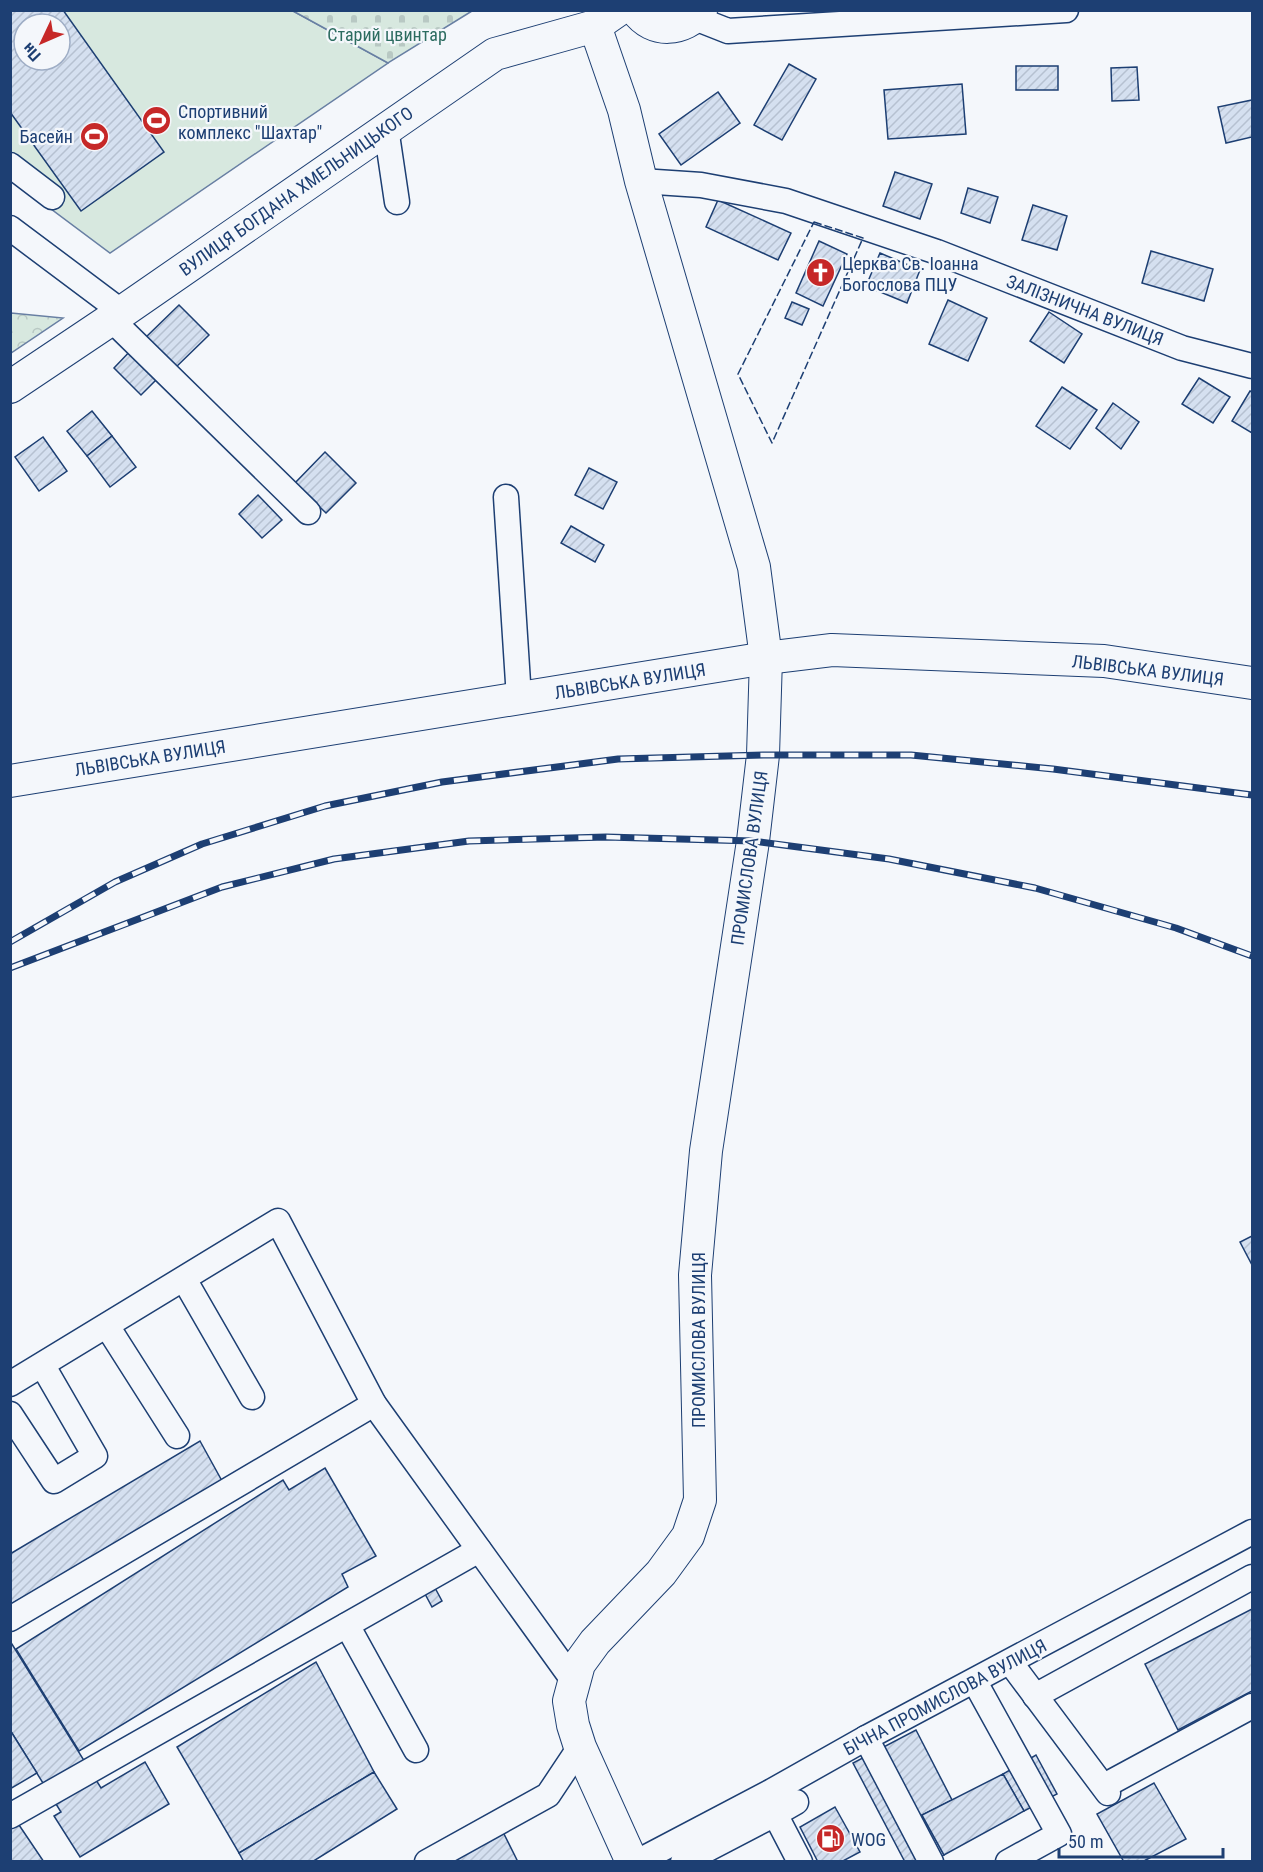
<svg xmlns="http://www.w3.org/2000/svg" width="1263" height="1872" font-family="'Roboto Condensed',sans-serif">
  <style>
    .green { fill: #d7e8df; stroke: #687fa3; stroke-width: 1.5; fill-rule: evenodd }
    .forest { fill: url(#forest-crowns); stroke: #687fa3; stroke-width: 1.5 }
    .cemetery { fill: url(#cemetery-stones); stroke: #687fa3; stroke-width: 1.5 }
    .building { fill: url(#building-hatch); stroke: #1d3f73; stroke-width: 1.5; fill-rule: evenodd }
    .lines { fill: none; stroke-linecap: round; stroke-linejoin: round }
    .minor-casing { stroke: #1d3f73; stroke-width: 27 }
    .major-casing { stroke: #1d3f73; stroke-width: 34 }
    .minor { stroke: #f4f7fb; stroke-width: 24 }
    .major { stroke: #f4f7fb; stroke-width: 32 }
    .rail-casing { stroke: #1d3f73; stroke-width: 7 }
    .rail { stroke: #f4f7fb; stroke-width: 4.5; stroke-dasharray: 14; stroke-linecap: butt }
    .fence { stroke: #1d3f73; stroke-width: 1.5; stroke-dasharray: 8 3; stroke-linecap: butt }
    .labels { text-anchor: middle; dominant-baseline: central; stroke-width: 4.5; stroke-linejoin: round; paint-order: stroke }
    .park-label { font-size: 18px; fill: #2c6c60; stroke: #f4f7fb }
    .poi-label { font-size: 18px; fill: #1d3f73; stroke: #f4f7fb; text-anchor: start }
    .street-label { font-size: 18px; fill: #1d3f73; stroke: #f4f7fb }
  </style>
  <defs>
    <pattern id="forest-crowns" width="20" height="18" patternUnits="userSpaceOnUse" patternTransform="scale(1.5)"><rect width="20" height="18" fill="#d7e8df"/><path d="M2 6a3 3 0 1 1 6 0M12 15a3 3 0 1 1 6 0" fill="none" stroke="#b8c8c3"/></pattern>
    <pattern id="cemetery-stones" width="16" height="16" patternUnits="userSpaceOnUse" patternTransform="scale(1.5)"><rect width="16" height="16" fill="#d7e8df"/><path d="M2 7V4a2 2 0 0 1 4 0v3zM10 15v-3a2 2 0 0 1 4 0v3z" fill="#b8c8c3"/></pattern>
    <pattern id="building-hatch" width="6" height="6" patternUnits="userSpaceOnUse" patternTransform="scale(1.5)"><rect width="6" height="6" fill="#d5e0f0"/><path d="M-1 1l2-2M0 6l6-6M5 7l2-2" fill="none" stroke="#b6c1d1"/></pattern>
  </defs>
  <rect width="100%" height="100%" fill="#f4f7fb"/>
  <path class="green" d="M10,11H293L388,63L110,253L11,179ZM24,24H60V60H24Z"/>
  <polygon class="forest" points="11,313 63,318 11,353"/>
  <polygon class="cemetery" points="293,11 472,10 472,11 388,63"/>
  <g class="building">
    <path d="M10,10H63L164,152L81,211L10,112ZM24,24H60V60H24Z"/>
    <polygon points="789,64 816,79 782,140 754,125"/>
    <rect x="1016" y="66" width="42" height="24"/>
    <polygon points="1137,67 1139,100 1112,101 1111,68"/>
    <polygon points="962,84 966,134 888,139 884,90"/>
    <polygon points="718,92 740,123 681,165 659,134"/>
    <polygon points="1252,100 1252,137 1226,143 1218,107"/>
    <polygon points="895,172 932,184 920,219 883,206"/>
    <polygon points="968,188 998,197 990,223 961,213"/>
    <polygon points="718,200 791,233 778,260 706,227"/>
    <polygon points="1033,205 1067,216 1057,250 1022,240"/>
    <polygon points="819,241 847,254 823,306 796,293"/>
    <polygon points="1151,251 1213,269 1204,301 1142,283"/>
    <polygon points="880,253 920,270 907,303 866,286"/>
    <polygon points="948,300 987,318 968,361 929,344"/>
    <polygon points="792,302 809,309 802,325 785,318"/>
    <polygon points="179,305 209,335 173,370 143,340"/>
    <polygon points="1049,312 1082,334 1064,363 1030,341"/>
    <polygon points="133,348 160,376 141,395 114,368"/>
    <polygon points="1199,378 1230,397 1213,423 1182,404"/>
    <polygon points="1062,387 1097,410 1070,449 1036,426"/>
    <polygon points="1250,391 1252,392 1252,433 1232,421"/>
    <polygon points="1113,403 1139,422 1121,449 1096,428"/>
    <polygon points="92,411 112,436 87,456 67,431"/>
    <polygon points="112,436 136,467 110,487 87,456"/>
    <polygon points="43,437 67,471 39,491 15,457"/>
    <polygon points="325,452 356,483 326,513 295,483"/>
    <polygon points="589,468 617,482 603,509 575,495"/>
    <polygon points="258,495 282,520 262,538 239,514"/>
    <polygon points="571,526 604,545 595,562 561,543"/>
    <polygon points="1252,1236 1252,1265 1240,1242"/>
    <polygon points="200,1441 222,1481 10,1605 10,1554"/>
    <polygon points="325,1468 376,1556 342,1574 348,1587 79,1751 16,1649 283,1480 289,1490"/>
    <polygon points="434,1586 442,1601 432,1607 424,1592"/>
    <polygon points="1252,1609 1252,1691 1178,1730 1145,1664"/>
    <polygon points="10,1641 101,1788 145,1762 169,1804 80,1857 54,1816 61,1812 10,1730"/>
    <polygon points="316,1662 374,1772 239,1853 177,1747"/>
    <polygon points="10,1730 37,1773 10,1789"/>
    <polygon points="916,1730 952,1800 922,1815 944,1855 930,1862 905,1862 853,1763"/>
    <polygon points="1036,1755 1057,1794 1024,1811 1003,1774"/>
    <polygon points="374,1772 397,1809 312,1862 244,1862 239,1853"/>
    <polygon points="1003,1774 1024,1811 944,1855 922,1815"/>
    <polygon points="1154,1783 1186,1839 1142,1862 1124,1862 1097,1814"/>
    <polygon points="835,1807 860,1852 841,1862 818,1862 800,1827"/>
    <polygon points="17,1822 44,1862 10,1862 10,1825"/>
    <polygon points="500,1826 518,1862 437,1862"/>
  </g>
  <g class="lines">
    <defs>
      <g id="minor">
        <polyline points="695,18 728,31 1066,10"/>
        <polyline points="386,128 397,202"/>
        <polyline points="10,165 52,197"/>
        <polyline points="641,181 701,185 786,201 937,252 1182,348 1252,366"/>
        <polyline points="10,228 122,312"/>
        <polyline points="111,319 308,512"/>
        <polyline points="506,497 519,698"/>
        <polyline points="184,1279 252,1397"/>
        <polyline points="107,1326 177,1436"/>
        <polyline points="10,1384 278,1221 374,1404 573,1680"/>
        <polyline points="10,1414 54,1481 95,1456 43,1366"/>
        <polyline points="10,1619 374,1404"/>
        <polyline points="347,1625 416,1750"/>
        <polyline points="1010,1662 1108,1793"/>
        <polyline points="975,1682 1059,1834 1008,1862"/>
        <polyline points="1035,1696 1252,1577"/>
        <polyline points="866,1738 931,1862"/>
        <polyline points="1104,1786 1252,1706"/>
        <polyline points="775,1814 796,1802"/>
        <polyline points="10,1816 479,1550"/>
        <polyline points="427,1862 548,1795 580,1747"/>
        <polyline points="637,1862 772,1791 866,1738 1252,1532"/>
        <polyline points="683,1862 775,1814 800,1862"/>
      </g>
      <g id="major">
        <path d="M636,10C653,34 684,31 701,10"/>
        <polyline points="595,26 624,110 641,181 754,567 766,658 763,755 753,841 706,1151 695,1275 700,1500 688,1536 661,1573 595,1642 579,1664 569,1701 573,1725 580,1747 632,1862"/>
        <polyline points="10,387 122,312 495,54 595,26 618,10"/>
        <polyline points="10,781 766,658 832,650 1104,661 1252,683"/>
      </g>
    </defs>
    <use href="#minor" class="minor-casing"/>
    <use href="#major" class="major-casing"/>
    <use href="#minor" class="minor"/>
    <use href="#major" class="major"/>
    <defs>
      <g id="rail">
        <polyline points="10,942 115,882 202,844 325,806 442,782 618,759 763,755 911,755 1053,769 1252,795"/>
        <polyline points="10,968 222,887 334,859 469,841 606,837 753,841 889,859 1035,888 1176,928 1252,956"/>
      </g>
    </defs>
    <use href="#rail" class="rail-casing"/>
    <use href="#rail" class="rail"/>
    <polygon class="fence" points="814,222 863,238 772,443 738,374"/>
  </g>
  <defs>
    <symbol id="stadium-disc" viewBox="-11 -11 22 22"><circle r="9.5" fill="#c62828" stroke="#f4f7fb"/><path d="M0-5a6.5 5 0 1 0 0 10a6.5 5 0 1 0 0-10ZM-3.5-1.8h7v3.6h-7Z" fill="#fff"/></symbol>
    <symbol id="church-disc" viewBox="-11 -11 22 22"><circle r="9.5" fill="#c62828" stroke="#f4f7fb"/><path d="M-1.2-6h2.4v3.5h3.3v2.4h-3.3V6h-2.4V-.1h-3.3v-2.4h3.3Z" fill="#fff"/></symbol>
    <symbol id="fuel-disc" viewBox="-11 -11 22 22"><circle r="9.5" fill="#c62828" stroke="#f4f7fb"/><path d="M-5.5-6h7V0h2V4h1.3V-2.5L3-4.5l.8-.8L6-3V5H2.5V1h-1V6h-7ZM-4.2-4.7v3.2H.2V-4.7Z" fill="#fff"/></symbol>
  </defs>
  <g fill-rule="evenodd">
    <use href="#stadium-disc" x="140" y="104" width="33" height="33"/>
    <use href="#stadium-disc" x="78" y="120" width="33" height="33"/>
    <use href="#church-disc" x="804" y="256" width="33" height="33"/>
    <use href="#fuel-disc" x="814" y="1822" width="33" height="33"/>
  </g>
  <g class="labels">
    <g class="park-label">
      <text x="387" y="34">Старий цвинтар</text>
    </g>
    <g class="poi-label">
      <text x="178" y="111">Спортивний<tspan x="178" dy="21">комплекс "Шахтар"</tspan></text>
      <text x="73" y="136" text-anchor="end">Басейн</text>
      <text x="842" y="263">Церква Св. Іоанна<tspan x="842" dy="21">Богослова ПЦУ</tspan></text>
      <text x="851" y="1839">WOG</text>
    </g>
    <g class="street-label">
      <text transform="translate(296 191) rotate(-35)">ВУЛИЦЯ БОГДАНА ХМЕЛЬНИЦЬКОГО</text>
      <text transform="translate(1085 310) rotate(21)">ЗАЛІЗНИЧНА ВУЛИЦЯ</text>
      <text transform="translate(1148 670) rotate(7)">ЛЬВІВСЬКА ВУЛИЦЯ</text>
      <text transform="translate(630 681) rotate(-9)">ЛЬВІВСЬКА ВУЛИЦЯ</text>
      <text transform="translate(150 758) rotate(-9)">ЛЬВІВСЬКА ВУЛИЦЯ</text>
      <text transform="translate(749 858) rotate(-82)">ПРОМИСЛОВА ВУЛИЦЯ</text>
      <text transform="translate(698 1340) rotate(-90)">ПРОМИСЛОВА ВУЛИЦЯ</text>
      <text transform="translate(945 1697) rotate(-28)">БІЧНА ПРОМИСЛОВА ВУЛИЦЯ</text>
    </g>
  </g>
  <rect width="1263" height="1872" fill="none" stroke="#1d3f73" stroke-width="24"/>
  <g transform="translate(42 42) rotate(226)"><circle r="28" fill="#f4f7fb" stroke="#9eadc5" stroke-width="1.5"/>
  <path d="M0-4.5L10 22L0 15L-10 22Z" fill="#c62828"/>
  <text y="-9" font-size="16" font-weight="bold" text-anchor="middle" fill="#1d3f73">Пн</text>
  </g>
  <path d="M1059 1848v9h164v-9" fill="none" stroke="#1d3f73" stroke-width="3"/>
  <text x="1068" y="1848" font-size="18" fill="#1d3f73" stroke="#f4f7fb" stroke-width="4.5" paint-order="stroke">50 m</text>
</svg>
